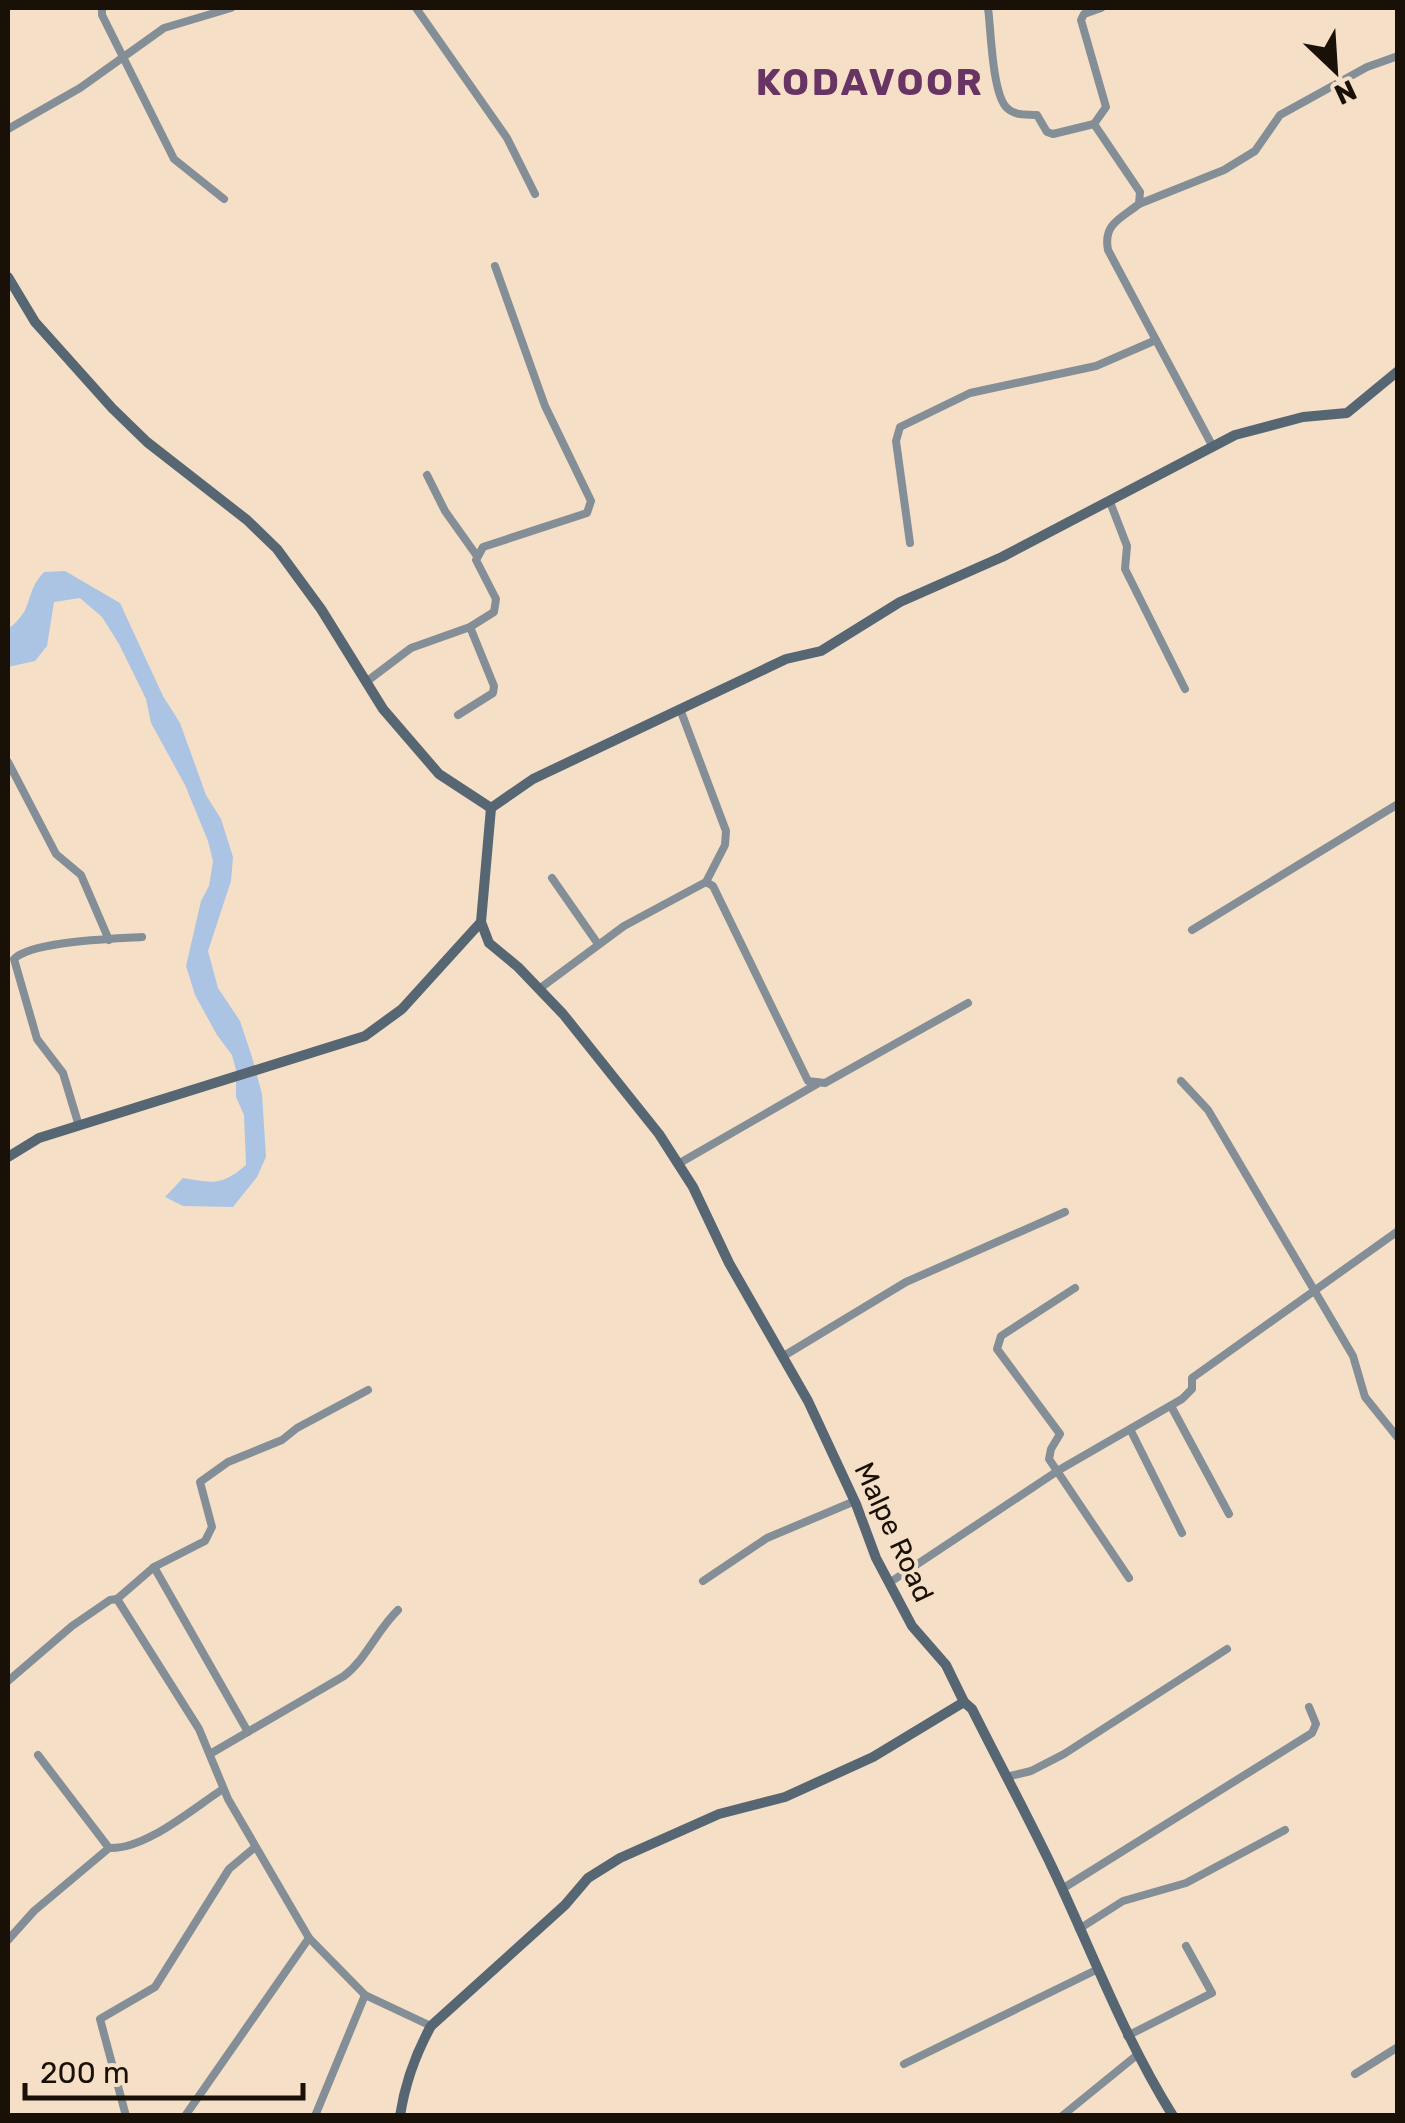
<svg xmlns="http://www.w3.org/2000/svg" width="1405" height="2123" font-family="Rubik,sans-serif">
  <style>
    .water { fill: #abc4e3 }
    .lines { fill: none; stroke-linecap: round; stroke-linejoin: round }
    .street { stroke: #838e97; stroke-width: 8 }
    .secondary { stroke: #566673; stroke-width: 10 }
    .labels { text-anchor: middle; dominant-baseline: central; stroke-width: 8; stroke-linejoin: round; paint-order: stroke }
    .street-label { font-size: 28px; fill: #191108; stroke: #f6dfc7 }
    .district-label { font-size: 38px; font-weight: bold; letter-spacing: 2.5px; fill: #683464; stroke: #f6dfc7 }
  </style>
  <rect width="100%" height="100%" fill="#f6dfc7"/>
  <path class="water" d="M65,571L120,603L163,696L180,723L206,795L221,819L233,857L231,881L208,951L218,988L240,1021L252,1057L262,1094L266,1157L257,1177L233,1207L183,1206L165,1197L183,1178C213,1183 222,1186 246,1165L244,1115L236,1097V1070L232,1055L217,1035L195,995L186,966L201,901L209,886L213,861L208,841L185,785L151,723L146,699L119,644L102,617L80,598L54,602L47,646L35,661L8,667V629C36,608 23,594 44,572Z"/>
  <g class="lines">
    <g class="street">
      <polyline points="102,8 102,15 174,159 224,199"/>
      <polyline points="416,8 507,138 535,194"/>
      <path d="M988,8C991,29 992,94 1007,108C1015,116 1026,114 1037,115L1047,132L1053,134L1094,124L1140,192L1139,204C1120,219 1103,224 1108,250L1213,447"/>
      <polyline points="1094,124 1106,107 1081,20 1084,14 1101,8"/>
      <polyline points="8,129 80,88 164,28 231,8"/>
      <polyline points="1139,204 1224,170 1255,151 1280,115 1367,67 1398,56"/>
      <polyline points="427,475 445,511 477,556"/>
      <polyline points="1110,502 1127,546 1125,569 1185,689"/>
      <polyline points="910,543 896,441 900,427 970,393 1096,366 1156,340"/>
      <polyline points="366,682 411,648 470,627 494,612 496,599 476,560 483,547 587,513 591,501 545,406 495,266"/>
      <polyline points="680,709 726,831 725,845 706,882"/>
      <polyline points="458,715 493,693 494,686 470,627"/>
      <polyline points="8,762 56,854 81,875 109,940"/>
      <polyline points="552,878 598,944"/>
      <polyline points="1192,930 1398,804"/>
      <polyline points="539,989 624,926 706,882 713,886 808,1081 825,1083 968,1003"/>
      <polyline points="1181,1081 1208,1110 1353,1356 1365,1397 1398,1438"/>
      <path d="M79,1126L63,1073L37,1039L14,959C32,941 114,939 142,937"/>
      <polyline points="678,1164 817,1084"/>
      <polyline points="1075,1288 1001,1336 997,1349 1060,1434 1051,1449 1049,1459 1129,1578"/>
      <polyline points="782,1357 906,1282 1065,1212"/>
      <polyline points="1171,1406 1229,1514"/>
      <polyline points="1130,1429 1182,1533"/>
      <polyline points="154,1567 248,1732"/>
      <polyline points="703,1581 767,1538 855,1501"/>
      <polyline points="889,1583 1059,1470 1182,1399 1192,1389 1192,1378 1398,1231"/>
      <polyline points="117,1599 154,1567 205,1541 212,1527 200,1482 228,1462 282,1440 297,1428 368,1390"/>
      <polyline points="8,1681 72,1626 110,1600 117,1599 199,1729 228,1799 309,1938 365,1995 431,2026"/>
      <path d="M210,1754L344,1676C367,1658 377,1630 398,1610"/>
      <path d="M38,1755L109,1848C145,1850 192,1809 223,1789"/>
      <polyline points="1006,1777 1031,1771 1064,1754 1227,1649"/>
      <polyline points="1062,1889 1312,1733 1316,1724 1309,1707"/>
      <polyline points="1079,1929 1123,1901 1186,1883 1285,1830"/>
      <polyline points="8,1940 34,1911 109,1848"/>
      <polyline points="1127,2036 1212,1993 1186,1946"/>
      <polyline points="904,2064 1096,1970"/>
      <polyline points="1355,2074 1398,2047"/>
      <polyline points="126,2116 100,2019 155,1987 229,1869 254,1848"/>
      <polyline points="185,2116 309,1938"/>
      <polyline points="315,2116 365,1995"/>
      <polyline points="1062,2116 1137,2055"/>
    </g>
    <g class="secondary">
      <polyline points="8,277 35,322 112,408 147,442 247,520 277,549 321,609 383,709 439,774 491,808"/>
      <polyline points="491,808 533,779 786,659 821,651 900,602 1002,557 1235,435 1303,417 1347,413 1398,371"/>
      <polyline points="8,1157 39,1138 365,1036 402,1009 481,922"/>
      <path d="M964,1702L972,1709C998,1761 1026,1813 1052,1867C1092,1951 1123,2036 1173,2116"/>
      <path d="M400,2116C405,2083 415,2055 431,2026L565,1905L588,1878L620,1858L719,1814L785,1797L873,1757L964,1702L946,1665L912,1626L876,1558L856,1504L808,1401L729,1263L693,1187L659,1134L563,1014L518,967L489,943L481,922L491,808"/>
    </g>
  </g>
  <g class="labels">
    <g class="street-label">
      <text transform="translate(894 1532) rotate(65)">Malpe Road</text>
    </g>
    <g class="district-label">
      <text x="870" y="82">KODAVOOR</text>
    </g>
  </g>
  <rect width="1405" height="2123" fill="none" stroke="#191108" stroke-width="20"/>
  <g transform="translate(1335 70) rotate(155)" stroke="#f6dfc7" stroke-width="8" paint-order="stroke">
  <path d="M0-8L18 38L0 25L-18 38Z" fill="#191108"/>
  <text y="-15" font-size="28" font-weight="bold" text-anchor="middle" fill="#191108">N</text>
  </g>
  <path d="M25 2083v15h278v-15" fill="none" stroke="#191108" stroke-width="5"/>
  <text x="40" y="2083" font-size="30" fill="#191108" stroke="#f6dfc7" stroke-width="8" paint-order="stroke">200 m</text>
</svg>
